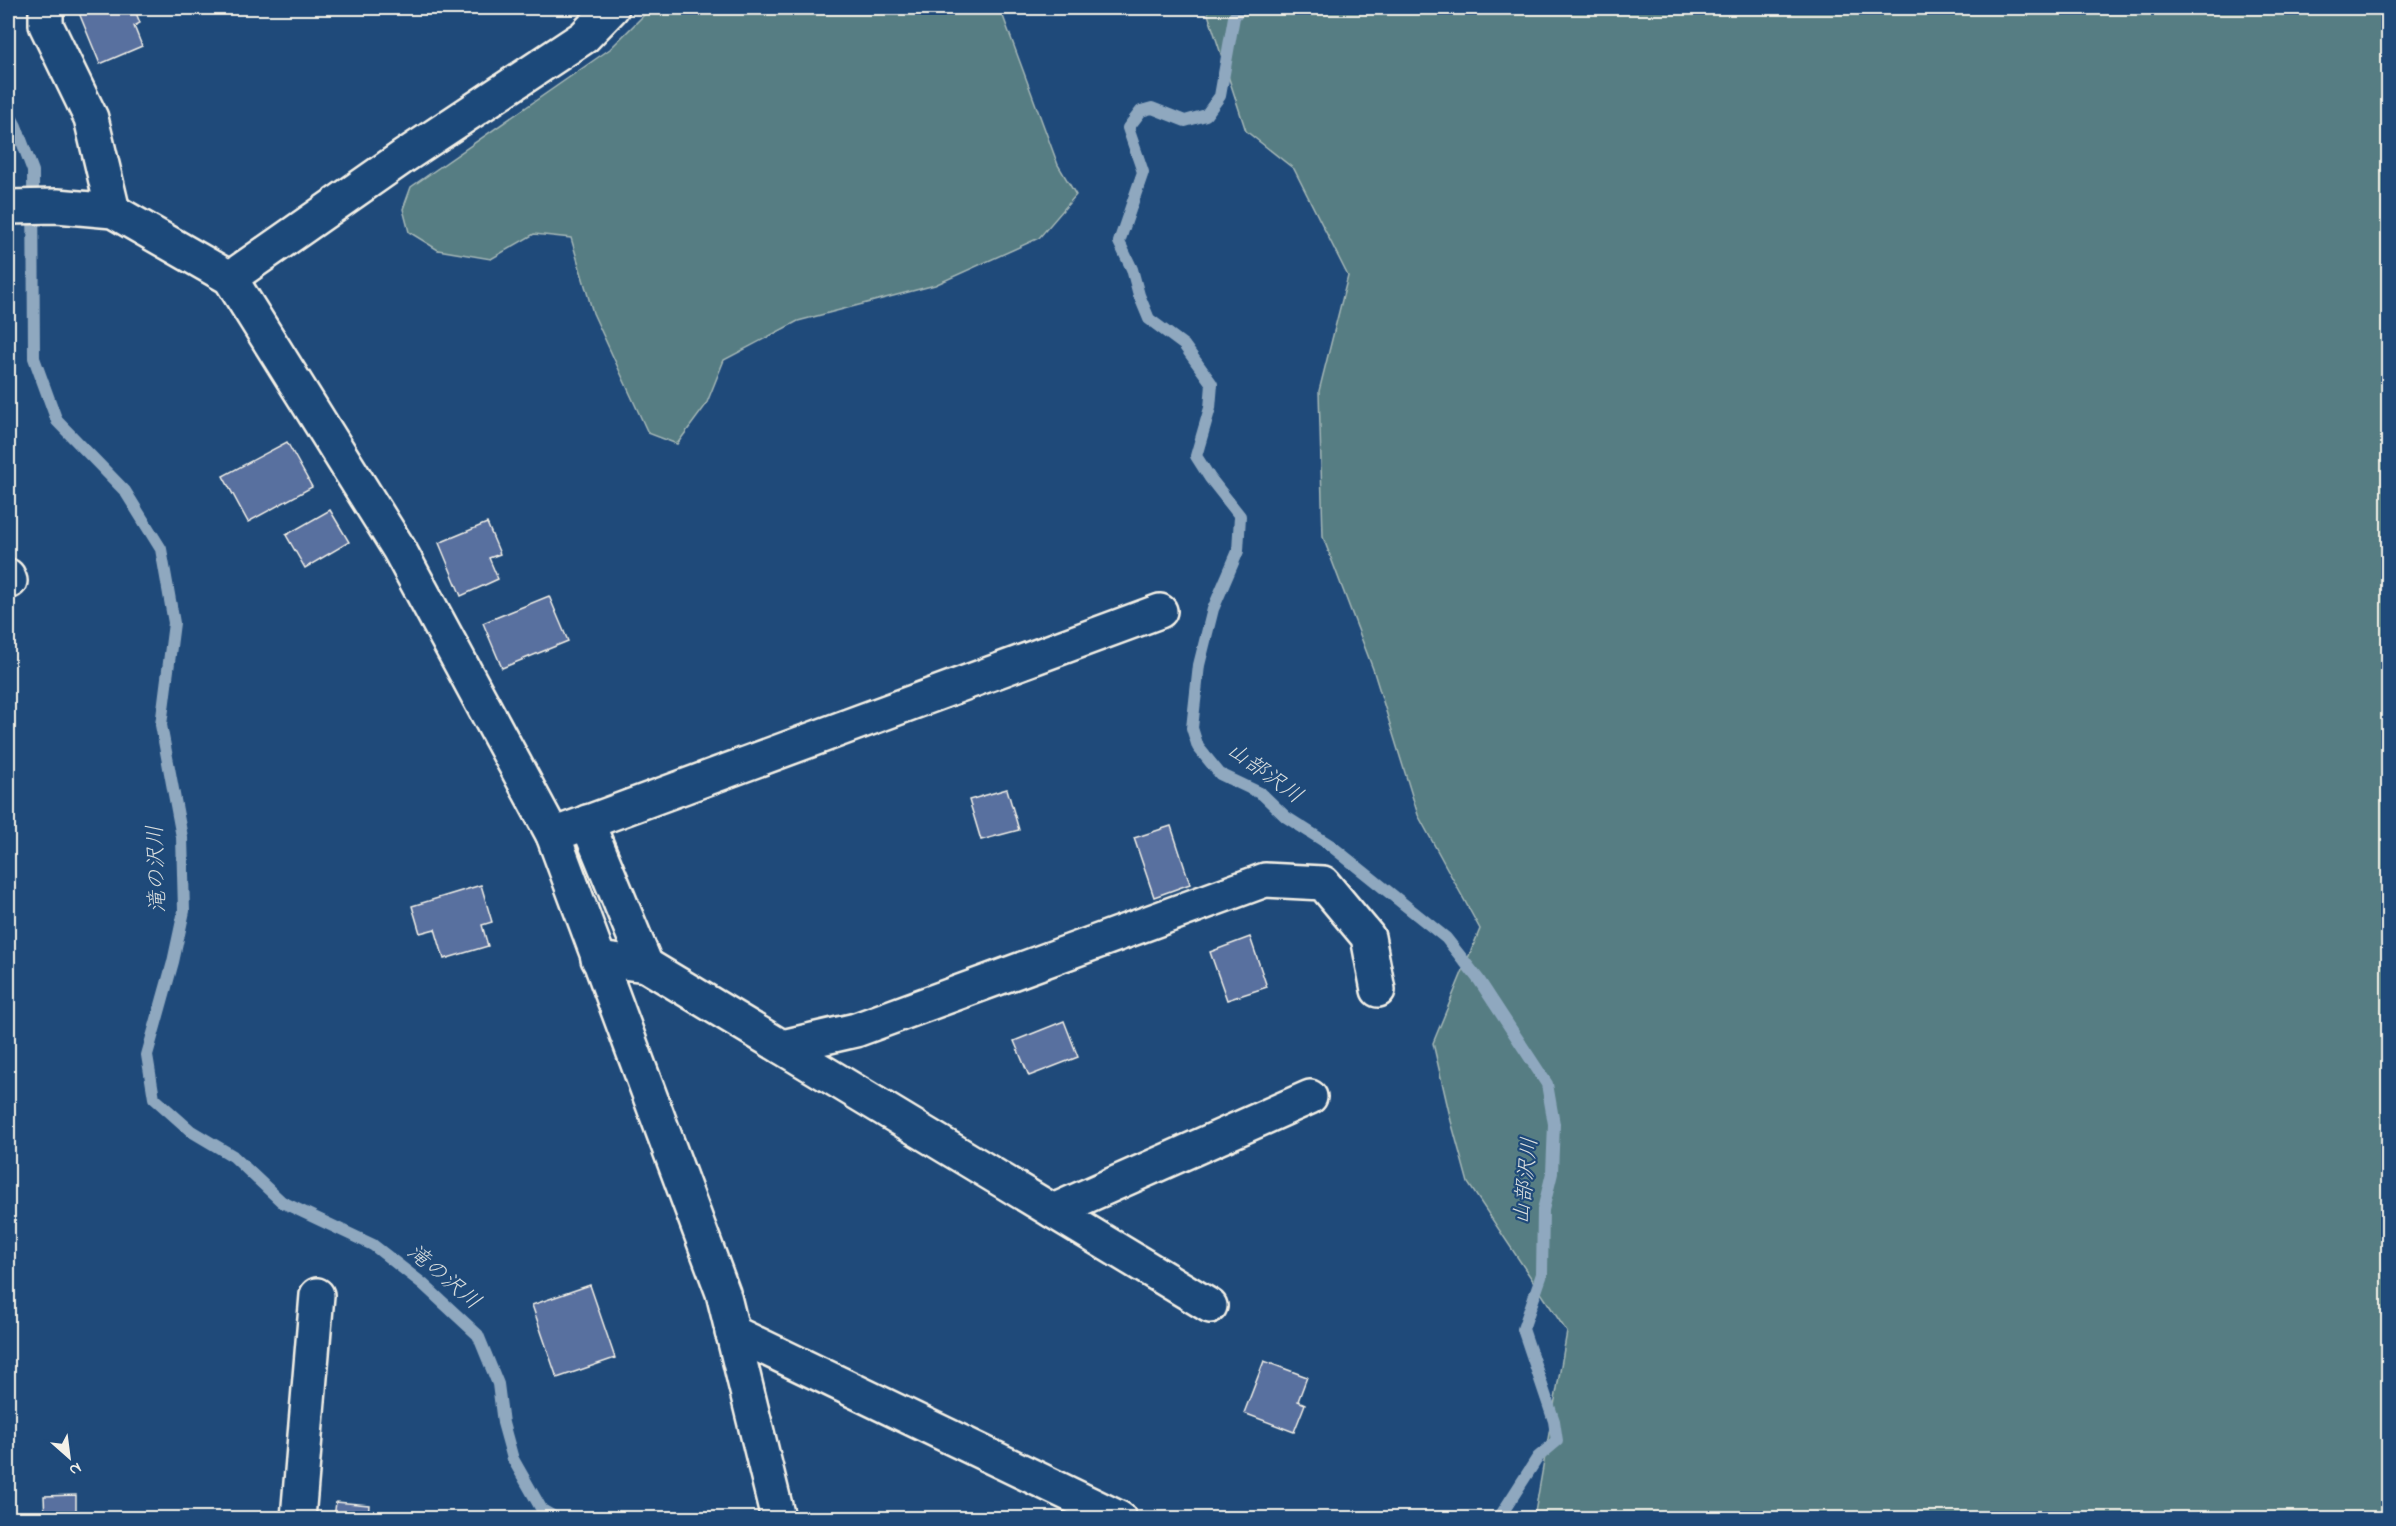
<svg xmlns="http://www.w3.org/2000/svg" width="2396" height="1526" font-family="'Indie Flower','Klee One',sans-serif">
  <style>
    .green { fill: #567d83; stroke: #a5b7b6; stroke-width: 1.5 }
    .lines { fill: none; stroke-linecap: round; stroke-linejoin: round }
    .stream { stroke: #8fa8bf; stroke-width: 12 }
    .building { fill: #596f9f; stroke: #f4f1e8; stroke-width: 1.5 }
    .street-casing { stroke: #f4f1e8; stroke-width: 38 }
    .street { stroke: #1f4a7a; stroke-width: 33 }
    .labels { text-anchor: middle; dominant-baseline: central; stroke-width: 4.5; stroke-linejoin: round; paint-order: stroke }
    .water-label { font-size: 22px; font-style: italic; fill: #dbdfde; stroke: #1f4a7a }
  </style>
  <rect width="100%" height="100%" fill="#1f4a7a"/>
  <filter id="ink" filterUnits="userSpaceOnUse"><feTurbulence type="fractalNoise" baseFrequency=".0167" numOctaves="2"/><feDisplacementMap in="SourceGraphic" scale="12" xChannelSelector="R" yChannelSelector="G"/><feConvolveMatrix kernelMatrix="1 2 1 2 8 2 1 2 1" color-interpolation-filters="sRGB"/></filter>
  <g filter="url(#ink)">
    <g class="green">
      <polygon points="651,8 1000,8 1058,165 1076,195 1039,238 935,285 798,321 724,360 706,405 677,444 648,433 593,313 571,238 534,234 491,259 438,250 409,232 403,209 411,187 610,49"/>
      <polygon points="1206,8 2388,8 2388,1518 1534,1518 1567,1332 1468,1183 1451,1121 1433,1043 1480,929 1418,815 1373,669 1323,537 1319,391 1348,276 1294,169 1246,131"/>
    </g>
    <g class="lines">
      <g class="stream">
        <polyline points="1240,8 1234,17 1220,96 1206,115 1185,121 1152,108 1141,111 1128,128 1143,172 1119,242 1132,269 1139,295 1149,319 1184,345 1212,384 1210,408 1196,456 1210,478 1240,516 1238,551 1213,609 1199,665 1192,728 1198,747 1220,774 1262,794 1286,817 1330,845 1446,938 1479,980 1547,1084 1554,1124 1552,1173 1543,1210 1542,1274 1523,1329 1554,1421 1557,1441 1538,1457 1499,1518"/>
        <polyline points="8,111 16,126 33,171 34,358 57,421 125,491 161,549 174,623 161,725 182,837 184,911 173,962 147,1055 154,1098 191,1131 233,1156 282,1202 373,1245 423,1284 478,1335 498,1384 503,1423 513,1459 542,1510 556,1518"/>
      </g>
    </g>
    <g class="building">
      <polygon points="92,8 126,8 128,11 134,8 140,23 134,26 142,46 100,64 79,13"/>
      <polygon points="287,442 312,487 248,522 223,476"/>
      <polygon points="330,510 349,542 305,568 286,535"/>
      <polygon points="487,523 500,554 489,558 498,579 461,596 439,543"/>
      <polygon points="549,596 568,641 502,668 483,623"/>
      <polygon points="1007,789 1019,830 981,840 969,800"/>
      <polygon points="1171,826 1190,884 1154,897 1134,838"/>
      <polygon points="481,885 492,922 482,925 488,946 444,959 435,929 420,933 412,906"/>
      <polygon points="1250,937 1267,987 1227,1000 1210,952"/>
      <polygon points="1064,1021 1078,1057 1029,1076 1014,1041"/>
      <polygon points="590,1285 615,1358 557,1378 532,1305"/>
      <polygon points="1264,1361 1307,1377 1298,1401 1305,1404 1294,1432 1244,1413"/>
      <polygon points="76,1495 76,1518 45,1518 44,1496"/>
      <polygon points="336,1502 369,1505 368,1518 334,1518"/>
    </g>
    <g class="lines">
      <defs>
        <g id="street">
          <polyline points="46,8 46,25 91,118 113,211"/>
          <polyline points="8,207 57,206 113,211 230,278 399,549 553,835 723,1293 778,1518"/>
          <polyline points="230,278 403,157 584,37 612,8"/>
          <polyline points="8,576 10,581"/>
          <polyline points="587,822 646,965"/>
          <polyline points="553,835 1160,611"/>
          <polyline points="598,959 646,965 1210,1306"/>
          <polyline points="782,1047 856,1030 1265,880 1323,883 1368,937 1378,990"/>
          <polyline points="1053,1211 1310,1097"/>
          <polyline points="732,1332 1119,1518"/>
          <polyline points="298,1518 317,1295"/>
        </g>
      </defs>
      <use href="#street" class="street-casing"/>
      <use href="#street" class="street"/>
    </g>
  </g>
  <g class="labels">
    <g class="water-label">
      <text transform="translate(1264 774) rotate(36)">山部沢川</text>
      <text transform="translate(158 869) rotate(-92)">滝の沢川</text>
      <text transform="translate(1527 1181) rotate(-84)">山部沢川</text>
      <text transform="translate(443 1278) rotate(40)">滝の沢川</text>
    </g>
  </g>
  <rect width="2396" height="1526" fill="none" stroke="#1f4a7a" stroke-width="30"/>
  <rect x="15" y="15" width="2366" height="1496" fill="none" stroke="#f4f1e8" stroke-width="2" filter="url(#ink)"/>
  <g transform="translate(69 1457) rotate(152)" stroke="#1f4a7a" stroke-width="4.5" paint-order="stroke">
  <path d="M0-4.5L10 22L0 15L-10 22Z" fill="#f4f1e8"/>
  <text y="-9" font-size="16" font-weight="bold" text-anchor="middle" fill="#f4f1e8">N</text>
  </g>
</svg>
